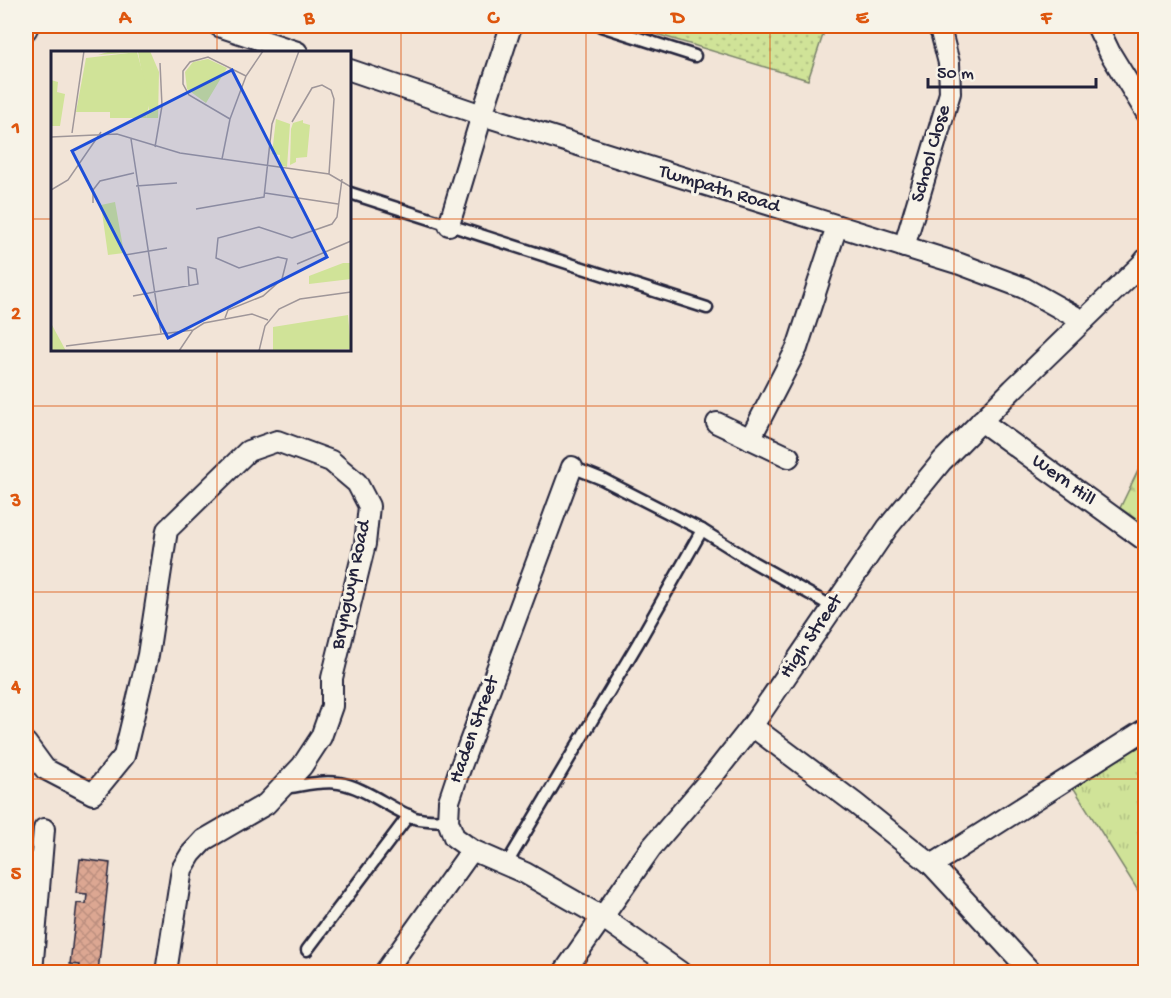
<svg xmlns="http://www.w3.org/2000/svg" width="1171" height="998" font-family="'Gochi Hand',sans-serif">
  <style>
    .grass { fill: url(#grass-tufts); stroke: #79826a; stroke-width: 1.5 }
    .forest { fill: url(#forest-firs); stroke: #79826a; stroke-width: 1.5 }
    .park { fill: url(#park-dots); stroke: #79826a; stroke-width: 1.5 }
    .building { fill: url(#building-cross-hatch); stroke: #22223b; stroke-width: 1.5 }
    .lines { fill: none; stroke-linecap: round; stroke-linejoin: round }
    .lane-casing { stroke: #22223b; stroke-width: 15 }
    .street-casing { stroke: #22223b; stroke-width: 24 }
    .lane { stroke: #f7f3e8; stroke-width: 10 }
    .street { stroke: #f7f3e8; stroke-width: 20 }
    .grid { fill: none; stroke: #de560e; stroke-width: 1.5; stroke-opacity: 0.55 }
    .labels { text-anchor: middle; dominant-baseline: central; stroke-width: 6; stroke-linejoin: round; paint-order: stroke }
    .street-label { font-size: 20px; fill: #22223b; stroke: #f7f3e8 }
    .inset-road { fill: none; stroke: #9f9699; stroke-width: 1.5 }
    .view { fill: #1d4ed8; fill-opacity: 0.15; stroke: #1d4ed8; stroke-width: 3 }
    .inset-edge { fill: none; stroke: #22223b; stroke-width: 3 }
    .neatline { fill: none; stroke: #de560e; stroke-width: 2 }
    .grid-label { font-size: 20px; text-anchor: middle; font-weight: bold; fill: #de560e }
  </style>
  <defs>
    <pattern id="grass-tufts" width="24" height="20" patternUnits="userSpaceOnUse" patternTransform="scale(1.5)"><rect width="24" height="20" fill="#d0e398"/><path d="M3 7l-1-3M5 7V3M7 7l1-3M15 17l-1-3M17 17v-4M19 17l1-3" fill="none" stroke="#b2c284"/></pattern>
    <pattern id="forest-firs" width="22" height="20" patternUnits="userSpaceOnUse" patternTransform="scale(1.5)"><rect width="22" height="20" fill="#d0e398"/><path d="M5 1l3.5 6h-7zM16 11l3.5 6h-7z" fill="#b2c284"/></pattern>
    <pattern id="park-dots" width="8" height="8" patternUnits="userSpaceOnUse" patternTransform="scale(1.5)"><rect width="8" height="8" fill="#d0e398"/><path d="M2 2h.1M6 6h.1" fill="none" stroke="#b2c284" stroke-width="1.8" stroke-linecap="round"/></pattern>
    <pattern id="building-cross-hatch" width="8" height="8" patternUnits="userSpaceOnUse" patternTransform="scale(1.5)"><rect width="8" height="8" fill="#dca792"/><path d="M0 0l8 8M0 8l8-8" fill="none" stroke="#bc8f7f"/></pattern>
  </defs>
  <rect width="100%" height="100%" fill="#f2e4d7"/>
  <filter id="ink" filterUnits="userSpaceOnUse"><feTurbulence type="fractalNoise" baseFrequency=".0167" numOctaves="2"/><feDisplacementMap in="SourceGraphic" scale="12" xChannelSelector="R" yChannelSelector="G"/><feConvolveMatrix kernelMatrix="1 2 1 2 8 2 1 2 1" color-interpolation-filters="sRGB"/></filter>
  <g filter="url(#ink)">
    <polygon class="grass" points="1145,742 1145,902 1073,787"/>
    <polygon class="forest" points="1145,456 1145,525 1120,508"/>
    <polygon class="park" points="630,26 826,26 808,80"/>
    <polygon class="building" points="80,859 110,863 98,972 79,972 80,965 70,964 77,903 86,904 87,894 76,893"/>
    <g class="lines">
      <defs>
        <g id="lane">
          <polyline points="601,26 695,56"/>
          <polyline points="350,193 707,308"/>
          <polyline points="572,467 602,479 702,530 753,562 833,607"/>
          <path d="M283,788C301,786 320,780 339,783C365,787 390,809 415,818C425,821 437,820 448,821"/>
          <polyline points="506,865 638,643 702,530"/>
          <polyline points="307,950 409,815"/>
        </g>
        <g id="street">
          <polyline points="219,26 297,52"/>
          <polyline points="1097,26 1110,53 1146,112"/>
          <polyline points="26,30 28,26"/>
          <polyline points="350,70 482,115 960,264 1024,288 1083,321"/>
          <polyline points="449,225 482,115 511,26"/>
          <polyline points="904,247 950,93 949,63 941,32 937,26"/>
          <polyline points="981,421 1146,541"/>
          <polyline points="717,423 789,457"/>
          <polyline points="750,439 797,348 837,226"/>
          <polyline points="572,467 458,774 449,801 448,821 454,837 472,850 525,873 602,917 680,972"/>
          <polyline points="752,726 856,804 932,865 1031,972"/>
          <polyline points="26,743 45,769 93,794 124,756 148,655 167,530 248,451 277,441 331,461 357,483 369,506 365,544 332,678 332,706 321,737 302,766 266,804 204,840 191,854 182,869 166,972"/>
          <polyline points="932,865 1146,729"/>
          <polyline points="32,972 44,829"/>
          <polyline points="385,972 472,850"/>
          <polyline points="564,972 651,848 711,778 752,726 888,527 942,461 1013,389 1142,264 1146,259"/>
        </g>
      </defs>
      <use href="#lane" class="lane-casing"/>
      <use href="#street" class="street-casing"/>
      <use href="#lane" class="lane"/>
      <use href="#street" class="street"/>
    </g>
  </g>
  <path class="grid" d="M217,26V52M401,26V972M586,26V972M770,26V972M954,26V972M26,219H52M350,219H1146M217,350V972M26,406H1146M26,592H1146M26,779H1146"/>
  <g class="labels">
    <g class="street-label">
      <text transform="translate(932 154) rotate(-74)">School Close</text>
      <text transform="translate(719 190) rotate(17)">Twmpath Road</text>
      <text transform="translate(1063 481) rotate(36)">Wern Hill</text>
      <text transform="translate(352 585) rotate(-78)">Bryngwyn Road</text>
      <text transform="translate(812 637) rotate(-56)">High Street</text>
      <text transform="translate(475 730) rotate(-70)">Haden Street</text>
    </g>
  </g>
  <g transform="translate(51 51)">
    <rect width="300" height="300" fill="#f2e4d7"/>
    <path d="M157,8L176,17L155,52L136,38L134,21L142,11ZM225,68L239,73L236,116L228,114L229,104L221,103ZM252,69V72L259,74L256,106L245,107V111L239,114L240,78L242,72ZM292,212H300V228L258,233V225Z" fill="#d0e398"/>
    <path d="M60,0H99L108,21L107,67H95L98,59L87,1L47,4ZM0,274H1L15,300H0Z" fill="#d0e398"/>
    <path d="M86,1L99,49L95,67H59V61H25L35,7ZM0,29L7,31L6,41L14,43L9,75H0ZM64,151L73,202L57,204L50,154Z" fill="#d0e398"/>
    <path d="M297,264L300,298L222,300V276Z" fill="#d0e398"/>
    <path class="inset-road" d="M179,68L138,44L132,33V20L139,11L157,6L195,25M241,71L261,37L271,34L280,39L283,48L278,123M21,82L33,0M0,86L66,83L129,102L278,123L300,136M80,88L110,282M104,96L111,55L109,12M171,108L179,68L195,25L212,0M85,135L126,132M0,139L17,129L50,81M214,142L287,153M42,152V139L49,130L83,122M145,158L213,146L221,73L248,0M74,204L116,197M246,213L300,190M82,245L147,233L145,218L137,216L138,235M174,267L177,259L212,245L231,228L236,208L227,206L188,217L165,207L167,187L208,176L241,187L281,173L286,166L291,128M15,295L142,279M128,300L142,279L153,272L201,263L217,269M208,300L214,275L228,258L249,248L300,241"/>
    <path class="view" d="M181,19L276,206L117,287L21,100Z"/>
    <rect width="300" height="300" class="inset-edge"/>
  </g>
  <rect width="1171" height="998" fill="none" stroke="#f7f3e8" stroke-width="66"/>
  <path d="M928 78v9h168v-9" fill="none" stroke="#22223b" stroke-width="3"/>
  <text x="937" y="78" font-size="18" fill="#22223b" stroke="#f7f3e8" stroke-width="4.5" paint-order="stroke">50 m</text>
  <rect x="33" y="33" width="1105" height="932" class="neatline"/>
  <g class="grid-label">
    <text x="125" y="23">A</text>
    <text x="309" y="23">B</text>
    <text x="493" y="23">C</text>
    <text x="678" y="23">D</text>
    <text x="862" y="23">E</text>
    <text x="1046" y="23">F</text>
    <text x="16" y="133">1</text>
    <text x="16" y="319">2</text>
    <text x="16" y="506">3</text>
    <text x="16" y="692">4</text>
    <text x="16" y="879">5</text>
  </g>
</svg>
